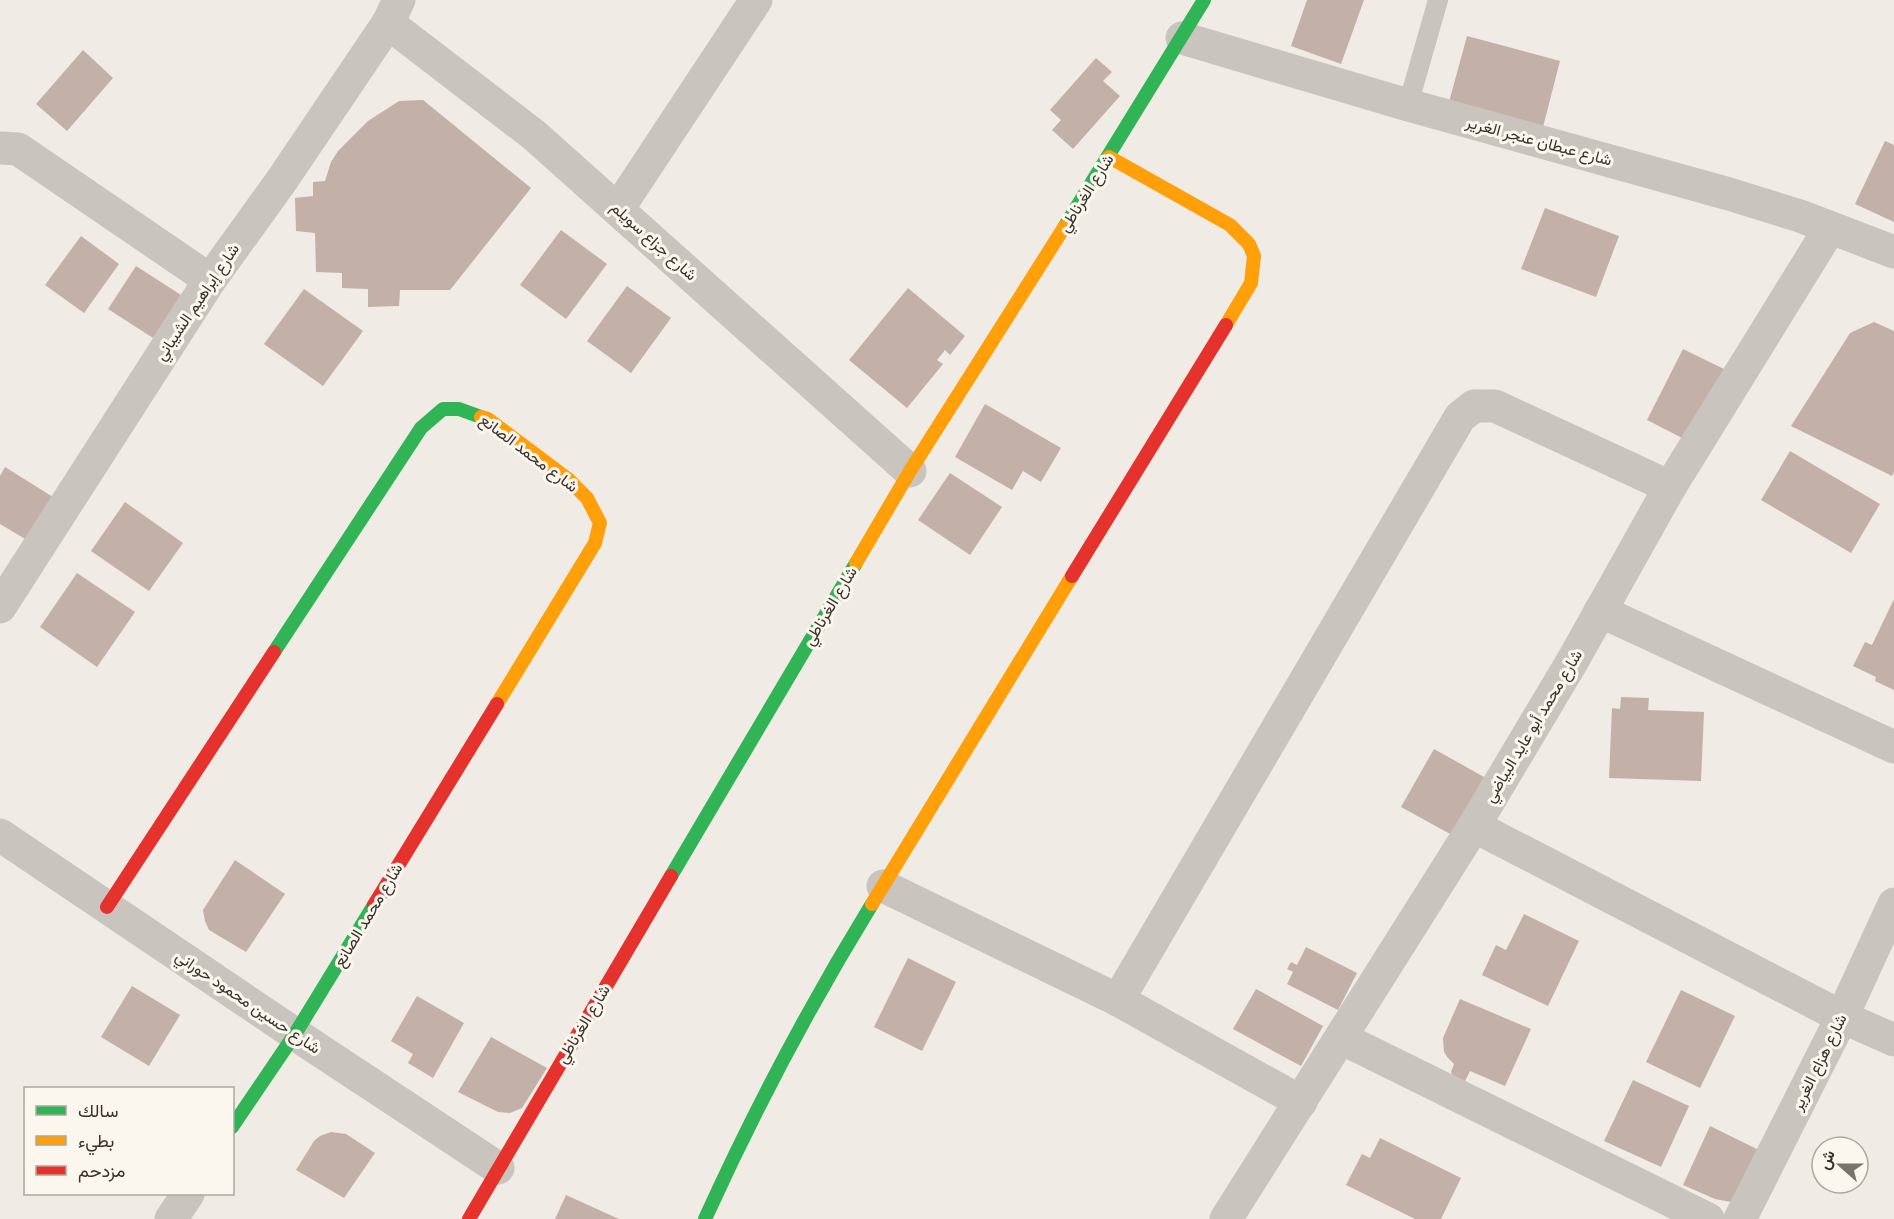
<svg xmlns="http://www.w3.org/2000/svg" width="1894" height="1219" font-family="Raleway,Vazirmatn,sans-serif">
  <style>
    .building { fill: #c3b1a7 }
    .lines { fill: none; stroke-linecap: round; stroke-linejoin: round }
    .lane { stroke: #c9c4be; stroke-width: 20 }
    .street { stroke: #c9c4be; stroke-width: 33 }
    .fast { stroke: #30b455; stroke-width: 14 }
    .slow { stroke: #ff9f0a; stroke-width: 14 }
    .jam { stroke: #e5322d; stroke-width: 14 }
    .labels { text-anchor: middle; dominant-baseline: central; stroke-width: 6; stroke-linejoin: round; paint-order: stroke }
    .street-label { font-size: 16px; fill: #3b312b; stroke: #fbf6ee }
  </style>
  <rect width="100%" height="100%" fill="#f0ebe5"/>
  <g class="building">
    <polygon points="1307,0 1364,0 1341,64 1291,46"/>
    <polygon points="1467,36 1560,61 1543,127 1449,102"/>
    <polygon points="83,50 113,78 67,131 36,104"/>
    <polygon points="1096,58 1112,72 1103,81 1120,96 1073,149 1052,130 1061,120 1050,110"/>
    <polygon points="423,100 531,188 450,290 400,290 399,306 368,307 368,289 342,288 342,273 316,272 315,233 296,231 295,198 313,196 313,182 325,181 331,162 338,151 368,121 399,101"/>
    <polygon points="1885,141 1894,145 1894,222 1855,204"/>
    <polygon points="1545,208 1619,236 1596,297 1521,269"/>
    <polygon points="561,230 607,264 566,319 520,285"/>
    <polygon points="81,236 119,264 84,313 45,285"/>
    <polygon points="136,266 181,295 153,338 108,309"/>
    <polygon points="627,286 671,318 631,373 587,341"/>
    <polygon points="908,288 965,336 950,355 945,350 937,360 943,364 907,408 849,360"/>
    <polygon points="304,289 363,331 323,386 264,344"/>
    <polygon points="1874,322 1894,331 1894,472 1892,476 1791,426 1850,333"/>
    <polygon points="1683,349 1728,371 1692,443 1647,420"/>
    <polygon points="985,404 1061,448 1041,482 1023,471 1012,490 955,457"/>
    <polygon points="1790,451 1880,504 1851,553 1761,500"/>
    <polygon points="5,467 53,497 27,540 0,524 0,476"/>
    <polygon points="950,473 1002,507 970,555 918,520"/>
    <polygon points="125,502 183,543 149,591 91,551"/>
    <polygon points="77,573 135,612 97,667 40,627"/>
    <polygon points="1894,599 1894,690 1875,681 1876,677 1853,666 1865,642 1872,645"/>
    <polygon points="1621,697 1649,698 1648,710 1704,712 1701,781 1609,778 1612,708 1620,709"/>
    <polygon points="1434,749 1484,777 1452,835 1401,807"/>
    <polygon points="235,860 285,894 246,952 209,930 205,921 203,910"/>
    <polygon points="1524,914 1579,941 1548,1006 1482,975 1496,945 1506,950"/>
    <polygon points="1306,947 1357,973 1338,1010 1287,984 1293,972 1287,969 1291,962 1297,965"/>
    <polygon points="908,958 956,982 922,1051 874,1027"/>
    <polygon points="132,986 180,1015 149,1066 101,1037"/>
    <polygon points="1256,989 1323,1026 1301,1066 1233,1029"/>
    <polygon points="1681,990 1735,1016 1700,1088 1646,1062"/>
    <polygon points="417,996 464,1023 433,1078 408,1063 413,1054 391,1041"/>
    <polygon points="1460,999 1531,1029 1505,1086 1470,1071 1464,1083 1454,1078 1451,1072 1454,1064 1448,1058 1444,1052 1443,1038"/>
    <polygon points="491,1037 547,1068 522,1108 510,1113 498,1112 458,1092"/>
    <polygon points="1633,1080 1689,1106 1661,1167 1604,1141"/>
    <polygon points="1710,1126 1765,1153 1731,1202 1715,1199 1683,1185"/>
    <polygon points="331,1132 346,1134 375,1153 344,1198 296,1170 314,1141 320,1136"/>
    <polygon points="1380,1138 1461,1178 1441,1219 1415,1219 1346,1185 1362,1154 1370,1158"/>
    <polygon points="566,1195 619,1219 555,1219"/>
  </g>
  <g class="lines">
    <polyline class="lane" points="1408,105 1438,0"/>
    <g class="street">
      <polyline points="388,23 534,135 910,471"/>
      <polyline points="1182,38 1408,105 1729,194 1800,216 1894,252"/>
      <polyline points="0,148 18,149 210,280"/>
      <polyline points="618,209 756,0"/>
      <polyline points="0,607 210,280 282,180 388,23 399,0"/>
      <polyline points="1600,611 1894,747"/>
      <polyline points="1474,826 1842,1017 1894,1040"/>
      <polyline points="0,835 295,1034 498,1168"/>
      <polyline points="883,886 1118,1000 1301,1102"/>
      <polyline points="1118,1000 1460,417 1474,406 1495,406 1670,487"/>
      <polyline points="1341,1038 1708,1219"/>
      <polyline points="171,1219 188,1194"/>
      <polyline points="1226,1219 1474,826 1573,660 1670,487 1830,228"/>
      <polyline points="1740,1219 1842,1017 1894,904"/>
    </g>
    <g class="fast">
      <polyline points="1065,226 1204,0"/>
      <polyline points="274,652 421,428 443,409 459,409 481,417"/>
      <polyline points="671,876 856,563"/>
      <polyline points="232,1127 295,1034 374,905"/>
      <path d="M705,1219C754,1111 810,1005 872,904"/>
    </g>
    <g class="slow">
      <polyline points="1109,157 1230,225 1249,244 1254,256 1251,283 1226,325"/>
      <polyline points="481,417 488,419 568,479 587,498 600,523 595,543 497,704"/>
      <polyline points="856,563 910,471 1065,226"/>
      <polyline points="872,904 1072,576"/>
    </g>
    <g class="jam">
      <polyline points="1072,576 1226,325"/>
      <polyline points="374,905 497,704"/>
      <polyline points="107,907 274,652"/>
      <polyline points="469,1219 671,876"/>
    </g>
  </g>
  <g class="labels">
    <g class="street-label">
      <text transform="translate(1539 141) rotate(15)">شارع عبطان عنجر الغرير</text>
      <text transform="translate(1086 193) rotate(-58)">شارع الغرناطي</text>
      <text transform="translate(654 241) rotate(42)">شارع جزاع سويلم</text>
      <text transform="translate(197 302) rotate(-56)">شارع إبراهيم الشيباني</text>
      <text transform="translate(529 453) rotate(37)">شارع محمد الصانع</text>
      <text transform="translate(830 606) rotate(-59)">شارع الغرناطي</text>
      <text transform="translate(1533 726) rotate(-59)">شارع محمد أبو عايد البياضي</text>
      <text transform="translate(368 915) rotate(-59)">شارع محمد الصانع</text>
      <text transform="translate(248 1002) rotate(34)">شارع حسين محمود حوراني</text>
      <text transform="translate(583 1024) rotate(-59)">شارع الغرناطي</text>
      <text transform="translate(1819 1062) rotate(-64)">شارع هزاع الغرير</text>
    </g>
  </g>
  <rect x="24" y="1087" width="210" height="108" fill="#fbf6ee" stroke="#aea7a0" stroke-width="1.5"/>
  <rect x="36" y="1106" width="30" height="9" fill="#30b455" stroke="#aea7a0" stroke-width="1.5"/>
  <text x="78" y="1117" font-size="18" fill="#3b312b">سالك</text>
  <rect x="36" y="1136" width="30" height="9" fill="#ff9f0a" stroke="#aea7a0" stroke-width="1.5"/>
  <text x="78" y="1147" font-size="18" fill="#3b312b">بطيء</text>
  <rect x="36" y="1166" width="30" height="9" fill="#e5322d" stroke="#aea7a0" stroke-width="1.5"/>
  <text x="78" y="1177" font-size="18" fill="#3b312b">مزدحم</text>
  <g transform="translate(1840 1165) rotate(291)"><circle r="28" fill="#fbf6ee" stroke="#aea7a0" stroke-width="1.5"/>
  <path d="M0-4.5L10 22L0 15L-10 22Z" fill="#7a726c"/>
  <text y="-9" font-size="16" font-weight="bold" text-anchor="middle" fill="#3b312b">ش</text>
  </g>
</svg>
